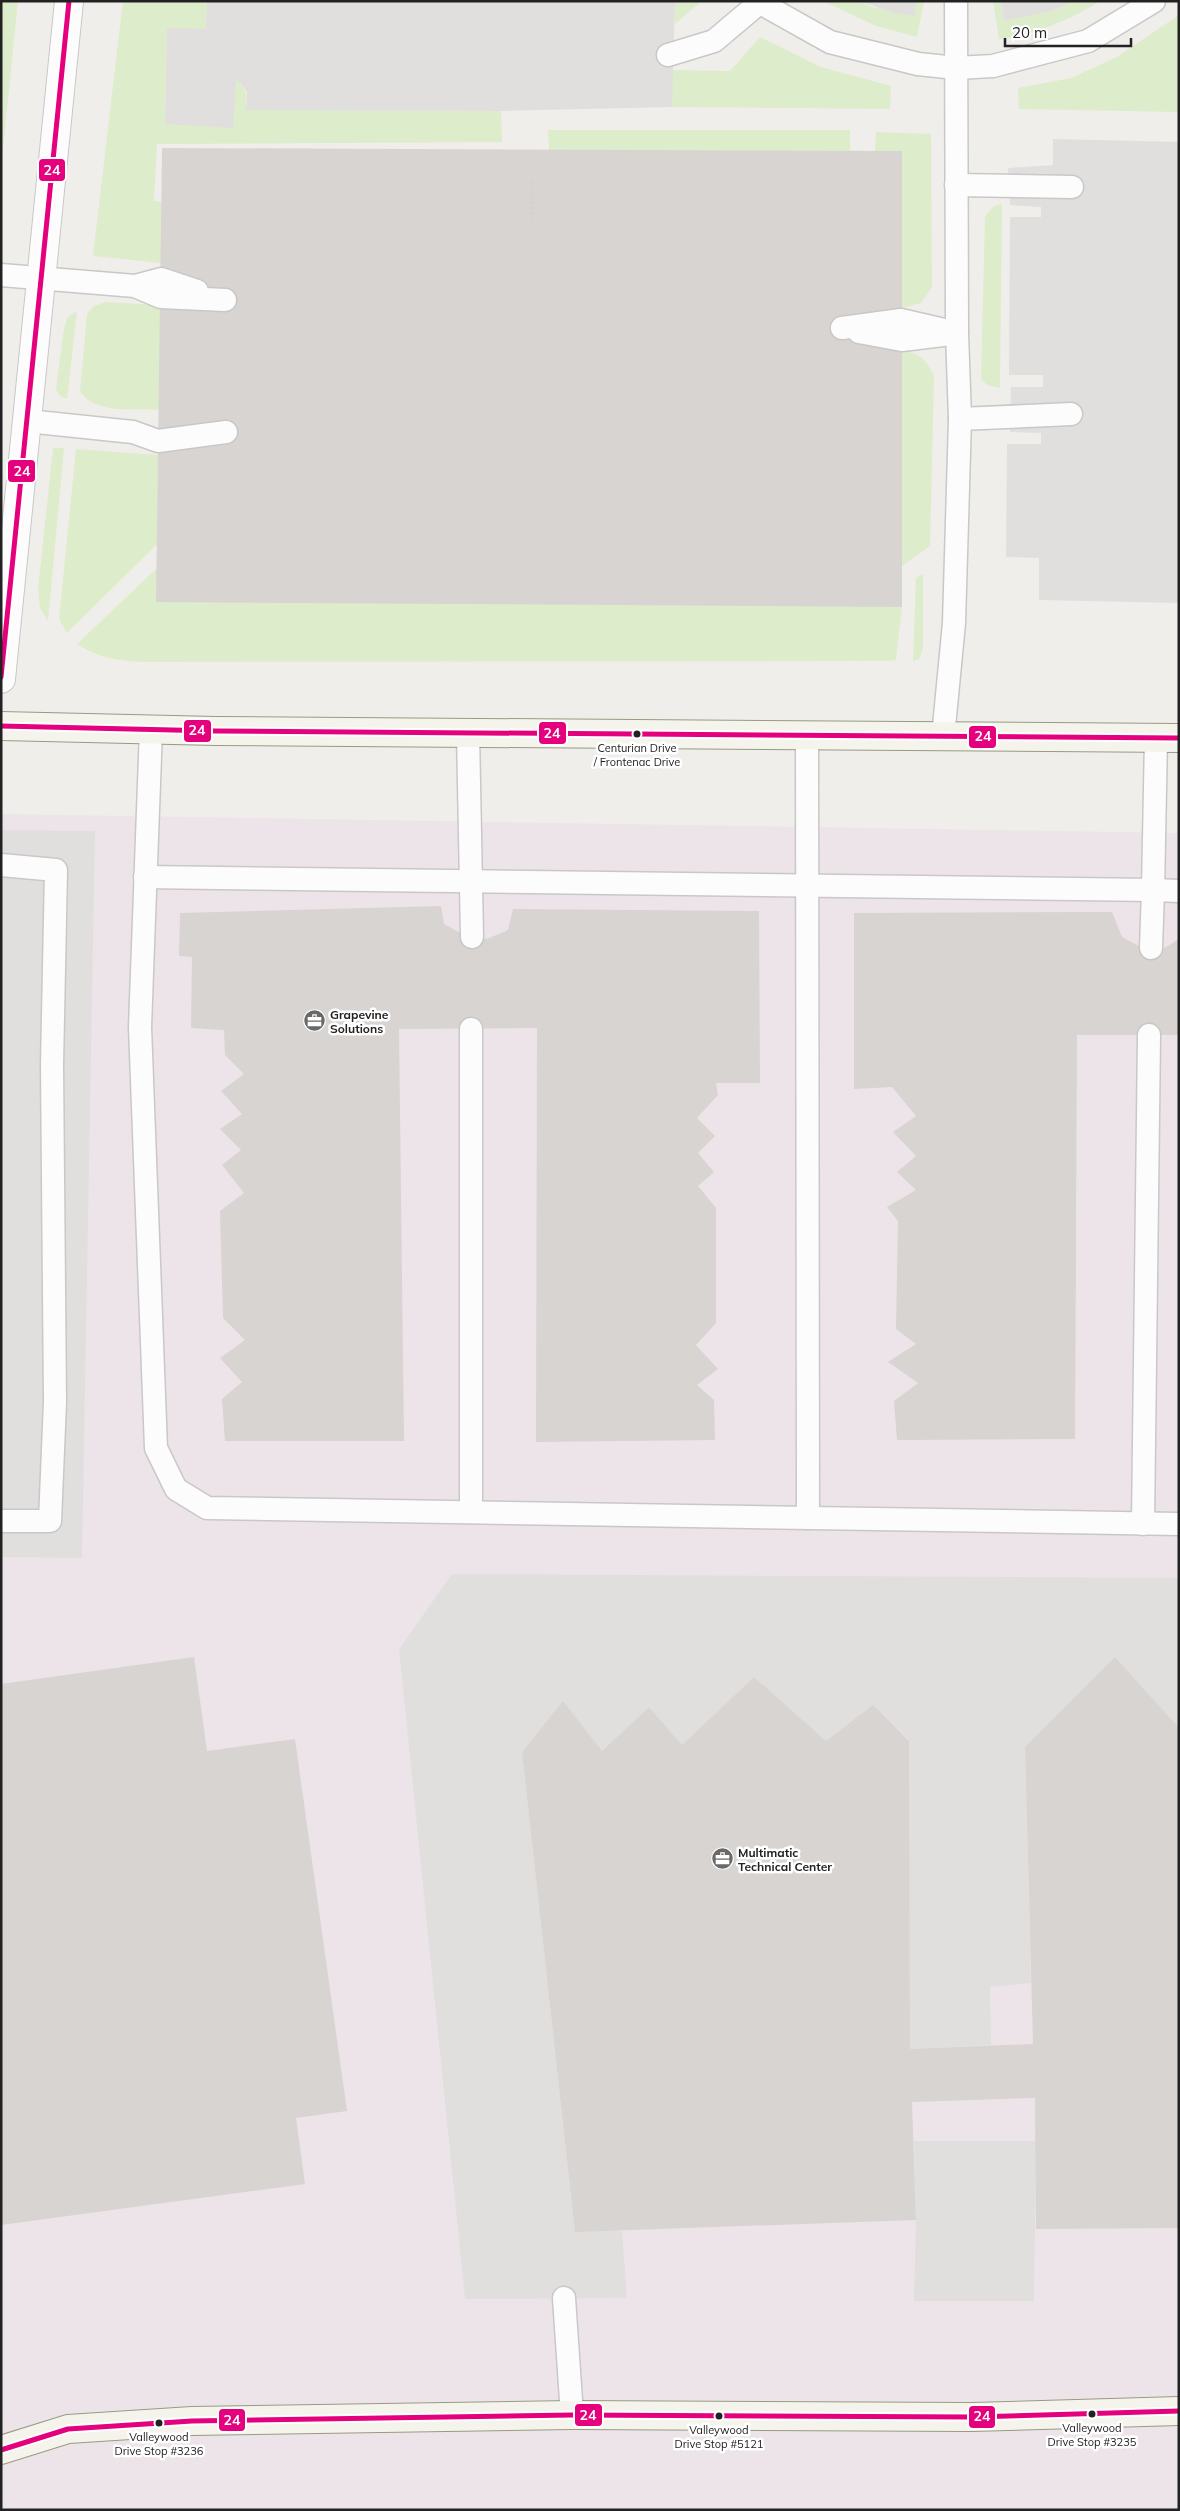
<svg xmlns="http://www.w3.org/2000/svg" width="1180" height="2511" font-family="Mulish,sans-serif">
  <style>
    .industrial { fill: #ede4e9 }
    .grass { fill: #ddeccb }
    .parking { fill: #e0dfde }
    .building { fill: #d7d4d2 }
    .lines { fill: none; stroke-linecap: round; stroke-linejoin: round }
    .lane-casing { stroke: #c9c8c7; stroke-width: 25 }
    .street-casing { stroke: #c9c8c7; stroke-width: 30 }
    .secondary-casing { stroke: #999a82; stroke-width: 30 }
    .path { stroke: #dccecd; stroke-width: 3; stroke-dasharray: 2.5 2.5; stroke-linecap: butt }
    .lane { stroke: #fdfcfc; stroke-width: 22 }
    .street { stroke: #fdfcfc; stroke-width: 28 }
    .secondary { stroke: #f4f4ed; stroke-width: 28 }
    .bus-1-casing { stroke: #fff; stroke-width: 9 }
    .bus-1 { stroke: #e5007d; stroke-width: 5 }
    .bus-dot { fill: #222; stroke: #fff; stroke-width: 2 }
    .labels { text-anchor: middle; dominant-baseline: central; stroke-width: 5; stroke-linejoin: round; paint-order: stroke }
    .bus-label { font-size: 11px; fill: #222; stroke: #fff }
    .poi-label { font-size: 12px; font-weight: bold; fill: #222; stroke: #fff; text-anchor: start }
    .line-badge { stroke: #fff; stroke-width: 2 }
    .badge-label { font-size: 14px; text-anchor: middle; font-weight: bold; fill: #fff }
  </style>
  <rect width="100%" height="100%" fill="#f0eeeb"/>
  <polygon class="industrial" points="1,814 1179,833 1179,2510 1,2510"/>
  <g class="grass">
    <polygon points="1,1 18,1 1,168"/>
    <path d="M123,1H207L206,29H167L165,124L236,79C248,88 246,97 247,110L501,111L502,142L157,144L154,201L162,202L161,263L93,256Z"/>
    <polygon points="675,1 702,1 675,24"/>
    <polygon points="823,1 859,1 872,7 914,15 917,1 924,1 917,37 876,26"/>
    <path d="M993,1H1001L1004,20L1052,11L1073,1H1101C1071,19 1033,36 999,39Z"/>
    <polygon points="1179,15 1179,112 1019,109 1018,88 1071,78 1117,57"/>
    <polygon points="760,37 821,67 891,86 890,109 672,107 672,70 730,71"/>
    <polygon points="548,130 850,130 850,151 549,150"/>
    <polygon points="876,132 931,134 932,287 921,303 902,308 875,151"/>
    <polygon points="1002,204 1000,388 987,385 981,379 985,216 994,206"/>
    <path d="M106,302L161,305L159,410C134,408 95,415 80,391L87,314L94,306Z"/>
    <polygon points="77,311 67,399 60,396 56,389 64,328 68,317"/>
    <path d="M902,350C919,353 927,360 934,377L930,546L902,566Z"/>
    <polygon points="53,448 64,448 48,621 40,608 38,589"/>
    <polygon points="76,449 158,455 157,544 67,633 59,619"/>
    <path d="M157,568L902,607L896,660L886,661L141,662C115,660 99,658 77,644Z"/>
    <polygon points="923,574 923,649 919,659 913,661 916,578"/>
  </g>
  <g class="parking">
    <polygon points="207,1 675,1 672,107 501,111 246,110 247,93 242,84 236,80 233,128 165,124 167,28 206,29"/>
    <polygon points="859,1 917,1 914,16 894,13"/>
    <polygon points="1001,1 1073,1 1052,11 1004,21"/>
    <polygon points="1053,139 1179,142 1179,603 1039,600 1039,558 1006,557 1007,444 1041,444 1041,433 1010,432 1011,387 1043,387 1043,375 1009,375 1010,217 1041,217 1041,207 1010,205 1008,168 1053,165"/>
    <polygon points="1,830 95,831 82,1558 1,1557"/>
    <polygon points="452,1574 1179,1578 1179,1728 1025,1747 1031,1983 990,1987 991,2045 910,2049 909,1740 873,1706 826,1741 754,1677 682,1745 649,1707 602,1751 563,1702 522,1752 575,2231 622,2231 627,2298 465,2299 399,1649"/>
    <polygon points="914,2141 1036,2141 1034,2301 914,2301 916,2220"/>
  </g>
  <g class="building">
    <polygon points="162,148 902,151 902,607 156,602"/>
    <polygon points="441,906 444,924 466,936 487,939 508,930 513,909 759,911 760,1083 716,1083 718,1095 697,1118 715,1136 698,1153 714,1172 698,1186 716,1208 716,1323 696,1345 718,1369 697,1385 714,1400 715,1440 536,1442 537,1028 399,1029 404,1441 225,1441 222,1399 242,1382 220,1358 245,1340 223,1318 220,1211 244,1193 222,1165 241,1150 220,1129 242,1114 221,1091 244,1074 225,1055 224,1030 191,1028 192,957 179,956 180,913"/>
    <polygon points="1112,912 1122,937 1139,946 1163,949 1179,939 1179,1035 1077,1035 1075,1439 897,1440 894,1401 918,1383 888,1362 916,1344 896,1329 898,1221 887,1207 916,1190 897,1172 916,1156 893,1132 916,1116 892,1087 854,1089 854,913"/>
    <polygon points="194,1657 207,1751 295,1739 347,2111 296,2118 305,2184 1,2225 1,1684"/>
    <polygon points="1115,1657 1179,1728 1179,2228 1036,2229 1035,2098 912,2102 916,2220 575,2232 522,1752 563,1701 602,1751 649,1707 682,1745 754,1677 826,1741 873,1705 909,1741 910,2049 1033,2044 1025,1747"/>
  </g>
  <g class="lines">
    <defs>
      <g id="lane">
        <polyline points="757,1 830,42 918,64 956,68 993,66 1088,41 1154,1"/>
        <polyline points="668,55 714,41 759,3"/>
        <polyline points="956,185 1072,187"/>
        <polyline points="1,275 135,286 161,297 225,300"/>
        <polyline points="135,286 161,279 197,291"/>
        <polyline points="842,328 901,320 957,333"/>
        <polyline points="859,332 902,340 943,335"/>
        <polyline points="960,419 1071,414"/>
        <polyline points="27,421 133,432 158,441 226,432"/>
        <polyline points="151,729 140,1027 156,1448 176,1489 207,1508 1179,1524"/>
        <polyline points="468,733 472,937"/>
        <polyline points="807,736 808,1518"/>
        <polyline points="943,737 954,623 960,419 957,333 956,1"/>
        <polyline points="1,865 56,870 52,1065 55,1402 50,1521 1,1521"/>
        <polyline points="145,877 1153,890 1156,738"/>
        <polyline points="1151,948 1153,890 1179,891"/>
        <polyline points="471,1029 471,1512"/>
        <polyline points="1143,1524 1149,1035"/>
        <polyline points="564,2298 572,2415"/>
      </g>
      <polyline id="street" points="1,679 69,1"/>
      <g id="secondary">
        <polyline points="1,726 216,731 1179,738"/>
        <polyline points="1,2450 68,2429 192,2421 572,2415 971,2417 1179,2411"/>
      </g>
    </defs>
    <use href="#lane" class="lane-casing"/>
    <use href="#street" class="street-casing"/>
    <use href="#secondary" class="secondary-casing"/>
    <polyline class="path" points="532,182 532,219"/>
    <use href="#lane" class="lane"/>
    <use href="#street" class="street"/>
    <use href="#secondary" class="secondary"/>
    <defs>
      <g id="bus-1">
        <polyline points="1,677 69,1"/>
        <polyline points="1,726 216,731 1179,738"/>
        <polyline points="1,2450 68,2429 192,2421 572,2415 971,2417 1179,2411"/>
      </g>
    </defs>
    <use href="#bus-1" class="bus-1-casing"/>
    <use href="#bus-1" class="bus-1"/>
  </g>
  <defs>
    <symbol id="office-disc" viewBox="-11 -11 22 22"><circle r="9.5" fill="#6a6968" stroke="#fff"/><path d="M-6-3h4V-5.5h4V-3h4V5H-6ZM-1-4.5V-3h2v-1.5ZM-6 0V1H6V0Z" fill="#fff"/></symbol>
  </defs>
  <g fill-rule="evenodd">
    <use href="#office-disc" x="302" y="1008" width="25" height="25"/>
    <use href="#office-disc" x="710" y="1846" width="25" height="25"/>
  </g>
  <g class="bus-dot">
    <circle cx="637" cy="734" r="4.5"/>
    <circle cx="1092" cy="2414" r="4.5"/>
    <circle cx="719" cy="2416" r="4.5"/>
    <circle cx="159" cy="2423" r="4.5"/>
  </g>
  <g class="labels">
    <g class="bus-label">
      <text x="637" y="748">Centurian Drive<tspan x="637" dy="14">/ Frontenac Drive</tspan></text>
      <text x="1092" y="2428">Valleywood<tspan x="1092" dy="14">Drive Stop #3235</tspan></text>
      <text x="719" y="2430">Valleywood<tspan x="719" dy="14">Drive Stop #5121</tspan></text>
      <text x="159" y="2437">Valleywood<tspan x="159" dy="14">Drive Stop #3236</tspan></text>
    </g>
    <g class="poi-label">
      <text x="330" y="1014">Grapevine<tspan x="330" dy="14">Solutions</tspan></text>
      <text x="738" y="1852">Multimatic<tspan x="738" dy="14">Technical Center</tspan></text>
    </g>
  </g>
  <g class="line-badge">
    <rect x="38" y="158" width="28" height="24" rx="5" fill="#e5007d"/>
    <rect x="7" y="459" width="29" height="24" rx="5" fill="#e5007d"/>
    <rect x="183" y="719" width="29" height="24" rx="5" fill="#e5007d"/>
    <rect x="538" y="721" width="29" height="24" rx="5" fill="#e5007d"/>
    <rect x="968" y="725" width="29" height="24" rx="5" fill="#e5007d"/>
    <rect x="574" y="2403" width="29" height="24" rx="5" fill="#e5007d"/>
    <rect x="968" y="2405" width="28" height="24" rx="5" fill="#e5007d"/>
    <rect x="218" y="2408" width="28" height="24" rx="5" fill="#e5007d"/>
  </g>
  <g class="badge-label">
    <text x="52" y="175">24</text>
    <text x="22" y="476">24</text>
    <text x="197" y="735">24</text>
    <text x="552" y="738">24</text>
    <text x="983" y="741">24</text>
    <text x="588" y="2420">24</text>
    <text x="982" y="2421">24</text>
    <text x="232" y="2425">24</text>
  </g>
  <rect width="1180" height="2511" fill="none" stroke="#222222" stroke-width="5"/>
  <path d="M1005 38v8h126v-8" fill="none" stroke="#222222" stroke-width="2.5"/>
  <text x="1012" y="38" font-size="15" fill="#222222" stroke="#ffffff" stroke-width="4" paint-order="stroke">20 m</text>
</svg>
